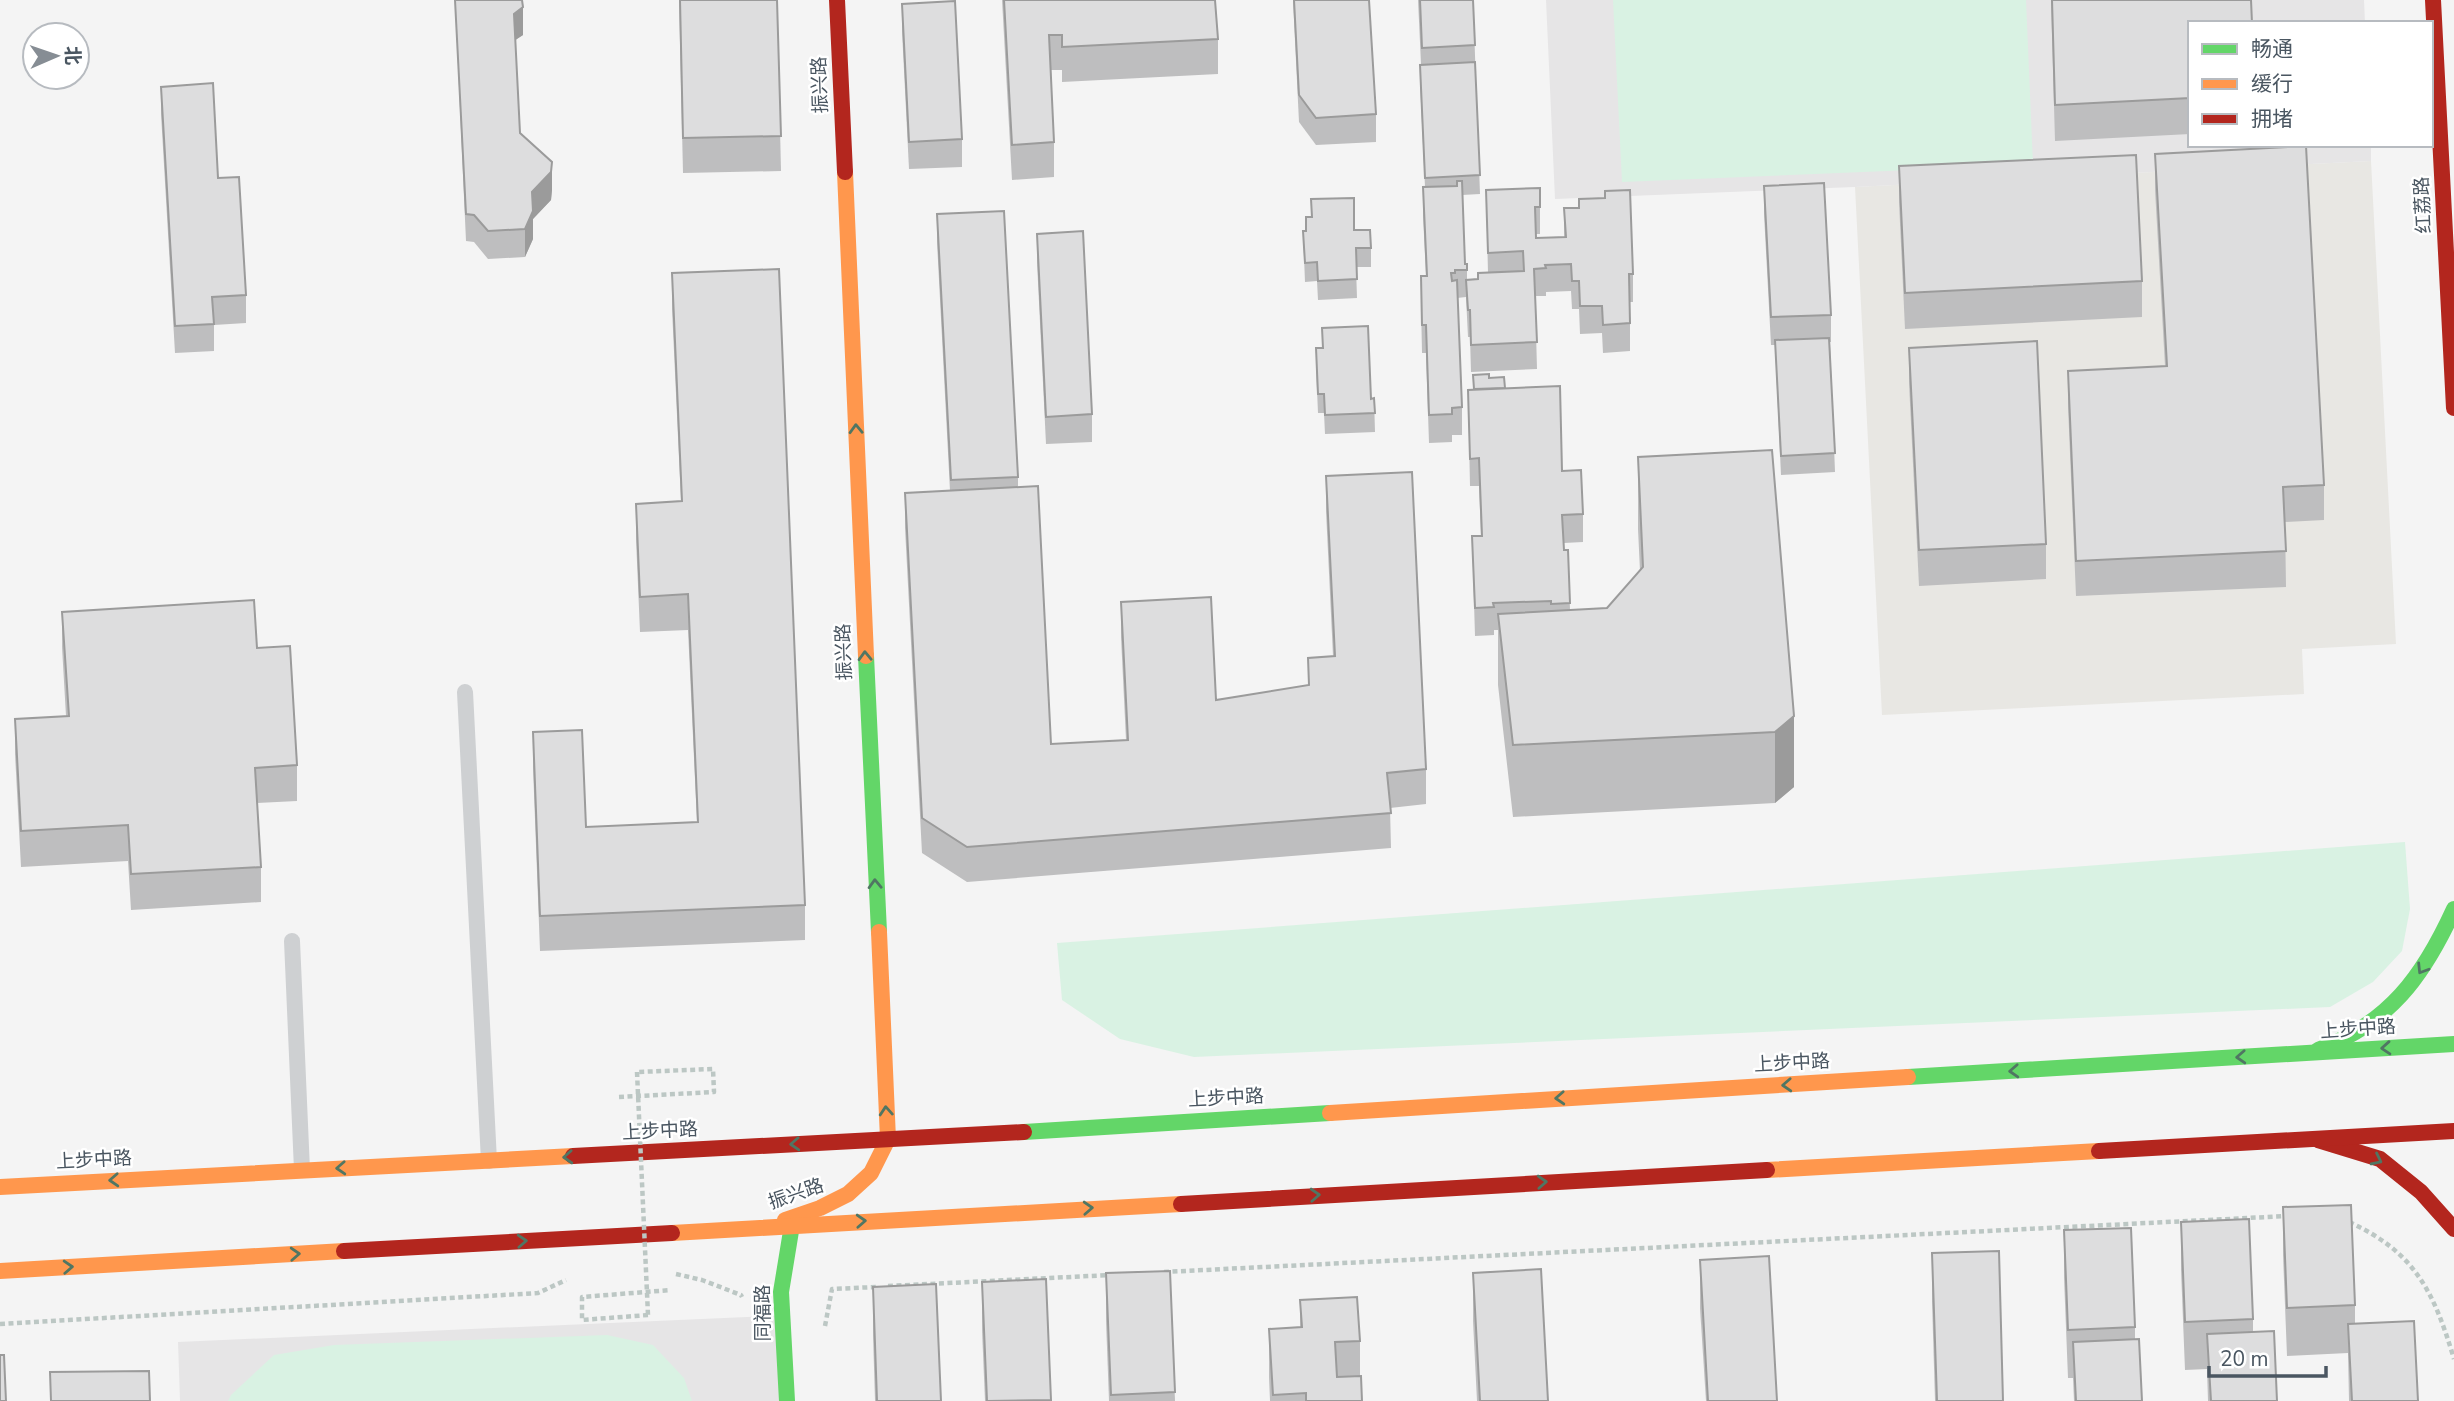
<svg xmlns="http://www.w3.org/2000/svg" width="2454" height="1401" font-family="'Nunito Sans','Noto Sans SC',sans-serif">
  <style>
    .commercial { fill: #e8e7e3 }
    .education { fill: #e6e5e6 }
    .green { fill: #d9f2e3 }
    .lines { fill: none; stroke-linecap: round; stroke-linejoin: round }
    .path { stroke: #bcc7c4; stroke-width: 4.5; stroke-dasharray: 5 3.5; stroke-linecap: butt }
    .lane { stroke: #ced0d2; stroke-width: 16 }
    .fast { stroke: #63d668; stroke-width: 16 }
    .slow { stroke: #ff974d; stroke-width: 16 }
    .jam { stroke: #b3261e; stroke-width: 16 }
    .path-bridge { stroke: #bcc7c4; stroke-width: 4.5; stroke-dasharray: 5 3.5; stroke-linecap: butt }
    .wall { fill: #bebebf }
    .shaded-wall { fill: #9b9b9b }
    .building { fill: #ddddde; stroke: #9b9b9b; stroke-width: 2 }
    .oneway { stroke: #507663 }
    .labels { text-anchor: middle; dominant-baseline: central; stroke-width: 5; stroke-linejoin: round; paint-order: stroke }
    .street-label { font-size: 19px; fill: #4a5661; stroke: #fff }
  </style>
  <rect width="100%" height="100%" fill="#f4f4f4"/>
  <polygon class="commercial" points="2371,161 2396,644 2302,649 2304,694 1882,715 1855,187"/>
  <g class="education">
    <polygon points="1546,0 2364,0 2365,23 2190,23 2190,145 2371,145 2371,161 1855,187 1555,199"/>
    <polygon points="790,1315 794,1401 180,1401 178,1342"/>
  </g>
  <g class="green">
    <polygon points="1613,0 2026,0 2033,165 1622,182"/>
    <polygon points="2405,842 2410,909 2402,951 2373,982 2330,1007 1194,1057 1120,1039 1062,1000 1057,943"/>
    <polygon points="607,1335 653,1345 684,1378 692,1401 228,1401 231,1395 274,1355 334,1345"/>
  </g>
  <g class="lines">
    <g class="path">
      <polyline points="619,1097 714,1092 713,1069 637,1072"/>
      <path d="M2349,1222C2415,1252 2434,1292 2454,1359"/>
      <polyline points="1164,1272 2288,1216"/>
      <polyline points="676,1274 702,1280 741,1295 742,1297"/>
      <polyline points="888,1286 1110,1275"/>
      <polyline points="648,1315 582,1320 582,1297 671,1290"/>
      <polyline points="0,1324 538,1293 566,1280"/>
      <polyline points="825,1326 832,1289 876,1287"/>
    </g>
    <g class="lane">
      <polyline points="465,692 489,1161"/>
      <polyline points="292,941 302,1170"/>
    </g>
    <g class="fast">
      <polyline points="866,656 879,932"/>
      <path d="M2318,1050C2389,1023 2423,977 2454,909"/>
      <polyline points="1908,1077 2454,1044"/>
      <polyline points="1024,1132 1330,1113"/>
      <polyline points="787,1401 781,1292 792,1225"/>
    </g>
    <g class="slow">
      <polyline points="845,172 866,656"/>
      <polyline points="1330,1113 1908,1077"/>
      <polyline points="1767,1170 2099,1151"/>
      <polyline points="0,1187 573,1156"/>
      <polyline points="785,1220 820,1208 848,1194 871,1173 888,1139 879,932"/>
      <polyline points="672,1233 1181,1204"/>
      <polyline points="0,1271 344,1251"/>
    </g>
    <g class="jam">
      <polyline points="837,0 845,172"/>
      <polyline points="2433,0 2454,408"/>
      <polyline points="2318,1140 2380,1159 2421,1192 2454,1229"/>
      <polyline points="2099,1151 2454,1131"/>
      <polyline points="573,1156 1024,1132"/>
      <polyline points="1181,1204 1767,1170"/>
      <polyline points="344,1251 672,1233"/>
    </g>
    <polyline class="path-bridge" points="637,1072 648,1315"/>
  </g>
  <g class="wall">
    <polygon points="455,0 523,35 515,40 520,133 552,190 551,200 533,219 533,239 525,257 488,259 474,242 466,241"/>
    <polygon points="679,0 777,0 781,171 683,173"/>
    <polygon points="1002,0 1215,0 1218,39 1218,74 1062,82 1062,70 1051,70 1054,142 1054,177 1012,180"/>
    <polygon points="1293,0 1369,0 1376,114 1376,142 1316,145 1299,122"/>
    <polygon points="1418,0 1473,0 1480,194 1462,195 1465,264 1467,264 1467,280 1478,279 1488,273 1486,190 1540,207 1540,234 1536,234 1536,238 1564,237 1564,208 1633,274 1633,302 1630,302 1630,351 1603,353 1602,333 1580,334 1579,309 1572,309 1571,291 1546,292 1546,296 1535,296 1537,369 1471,372 1470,337 1468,337 1466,297 1457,298 1462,407 1462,435 1452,435 1452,442 1429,443 1426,353 1422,353 1421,304 1421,276 1426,276 1423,215 1423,187 1425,187 1420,83 1420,65 1421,64"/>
    <polygon points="2051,0 2251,0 2190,23 2190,134 2055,141"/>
    <polygon points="902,4 962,139 962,167 909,169 902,31"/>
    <polygon points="161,87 218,178 246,295 246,323 214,325 214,351 175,353 161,114"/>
    <polygon points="2155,154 2324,485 2324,520 2285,522 2286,587 2076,596 2068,406 2068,371 2165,366 2155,190"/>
    <polygon points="1899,166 2142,281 2142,317 1905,329 1899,202"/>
    <polygon points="1764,186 1831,315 1831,342 1830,342 1835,472 1781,475 1775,345 1771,345 1764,214"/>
    <polygon points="1311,199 1354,230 1371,248 1371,267 1356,267 1357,298 1318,300 1317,281 1305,282 1303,231 1306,231 1311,217"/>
    <polygon points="937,214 1018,477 1018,487 1051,744 1126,740 1121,637 1121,602 1216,700 1308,685 1308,658 1333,656 1326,511 1326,476 1426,769 1426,804 1390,808 1391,848 967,882 922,853 905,528 905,493 950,491 937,242"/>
    <polygon points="1037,234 1092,414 1092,442 1046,444 1037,262"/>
    <polygon points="672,273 805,905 805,940 540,951 533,767 533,732 586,827 697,822 688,630 640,632 636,539 636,504 681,501 672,309"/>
    <polygon points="1322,328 1371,399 1374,398 1375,432 1325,434 1324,413 1318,413 1316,367 1316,348 1322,348"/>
    <polygon points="1909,348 2046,544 2046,579 1919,586 1909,383"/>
    <polygon points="1473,375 1505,388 1562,471 1583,514 1583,542 1564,543 1564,550 1568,550 1570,610 1607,608 1640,571 1638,529 1638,457 1772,450 1794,787 1775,803 1513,817 1498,685 1498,630 1494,630 1494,635 1475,636 1472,536 1481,536 1479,486 1470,486 1468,390 1473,389"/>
    <polygon points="62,612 257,648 297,765 297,801 257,803 261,867 261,902 131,910 128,861 21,867 15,754 15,719 66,716 62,647"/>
    <polygon points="2283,1207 2355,1305 2355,1323 2418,1401 2349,1401 2348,1353 2287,1356 2283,1255"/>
    <polygon points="2181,1222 2253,1319 2253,1332 2277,1401 2208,1401 2207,1369 2185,1370 2181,1270"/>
    <polygon points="2064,1230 2135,1327 2135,1339 2142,1401 2074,1401 2073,1378 2068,1378 2064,1278"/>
    <polygon points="1932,1253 2003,1401 1935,1401 1932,1301"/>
    <polygon points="1700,1260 1777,1401 1706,1401 1700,1308"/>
    <polygon points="1170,1271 1175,1401 1109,1401 1106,1321 1106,1273"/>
    <polygon points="1473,1273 1548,1401 1477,1401 1473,1321"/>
    <polygon points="1046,1279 1051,1401 985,1401 982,1330 982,1282"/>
    <polygon points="873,1287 941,1401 875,1401 873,1335"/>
    <polygon points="1300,1300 1360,1341 1360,1376 1362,1401 1270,1401 1269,1377 1269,1329 1300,1327"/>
  </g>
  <g class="shaded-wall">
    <polygon points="523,7 523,35 514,41 514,14"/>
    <polygon points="552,162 552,190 551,200 533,219 533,239 525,257 525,229 532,192"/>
    <polygon points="1794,716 1794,787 1775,803 1775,732"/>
  </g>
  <g class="building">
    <polygon points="455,0 522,0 523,7 514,14 520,133 552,162 551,172 532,192 533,211 525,229 488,231 474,215 466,214"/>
    <polygon points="680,0 777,0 781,136 683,138"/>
    <polygon points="1004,0 1215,0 1218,39 1062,47 1062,35 1049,35 1054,142 1012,145"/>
    <polygon points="1294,0 1369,0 1376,114 1316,118 1299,95"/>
    <polygon points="1420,0 1473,0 1475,45 1422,48"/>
    <polygon points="2052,0 2251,0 2252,23 2190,23 2190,98 2055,105"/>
    <polygon points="955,1 962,139 909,142 902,4"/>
    <polygon points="1475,62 1480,175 1425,178 1420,65"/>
    <polygon points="213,83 218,178 239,177 246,295 212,297 214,324 175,326 161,87"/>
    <polygon points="2306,146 2324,485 2283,487 2286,551 2076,561 2068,371 2167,366 2155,154"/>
    <polygon points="2136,155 2142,281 1905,293 1899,166"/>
    <polygon points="1457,181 1462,181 1465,264 1467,264 1467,270 1455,270 1455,273 1451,273 1452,281 1457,280 1462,407 1452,408 1452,414 1429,415 1426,325 1422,325 1421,276 1427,276 1423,187 1457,186"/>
    <polygon points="1824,183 1831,315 1771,317 1764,186"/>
    <polygon points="1540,188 1540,207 1535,207 1536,238 1566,237 1564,208 1579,208 1579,199 1605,198 1605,191 1630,190 1633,274 1629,274 1630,323 1603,325 1602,306 1580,306 1579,281 1572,281 1571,264 1545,265 1546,268 1534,269 1537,342 1471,345 1470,310 1468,310 1466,280 1478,279 1478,273 1524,271 1523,251 1488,253 1486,190"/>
    <polygon points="1354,198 1354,230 1370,230 1371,248 1356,248 1357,279 1318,281 1317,262 1305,263 1303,231 1306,231 1306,217 1312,217 1311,199"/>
    <polygon points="1004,211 1018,477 951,480 937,214"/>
    <polygon points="1083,231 1092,414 1046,417 1037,234"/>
    <polygon points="779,269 805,905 540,916 533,732 582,730 586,827 698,822 688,594 640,597 636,504 682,501 672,273"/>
    <polygon points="1368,326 1371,399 1374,398 1375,413 1325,415 1324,394 1318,394 1316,348 1323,348 1322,328"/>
    <polygon points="1829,338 1835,453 1781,456 1775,340"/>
    <polygon points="2037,341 2046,544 1919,550 1909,348"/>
    <polygon points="1489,374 1489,378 1504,377 1505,388 1474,389 1473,375"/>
    <polygon points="1560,386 1562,471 1581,470 1583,514 1562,515 1564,550 1568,550 1570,603 1551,604 1551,601 1493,603 1494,607 1475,608 1472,536 1482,536 1479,458 1470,459 1468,390"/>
    <polygon points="1772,450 1794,716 1775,732 1513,745 1498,614 1607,608 1643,567 1638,457"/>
    <polygon points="1412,472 1426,769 1387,773 1391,813 967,847 922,818 905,493 1038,486 1051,744 1128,740 1121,602 1211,597 1216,700 1309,685 1308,658 1335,656 1326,476"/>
    <polygon points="254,600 257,648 290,646 297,765 255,768 261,867 131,874 128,825 21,831 15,719 69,716 62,612"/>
    <polygon points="2351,1205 2355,1305 2287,1308 2283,1207"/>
    <polygon points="2249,1219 2253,1319 2185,1322 2181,1222"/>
    <polygon points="2131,1228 2135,1327 2068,1330 2064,1230"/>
    <polygon points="1999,1251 2003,1401 1937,1401 1932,1253"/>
    <polygon points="1769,1256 1777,1401 1708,1401 1700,1260"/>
    <polygon points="1541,1269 1548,1401 1480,1401 1473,1273"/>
    <polygon points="1170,1271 1175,1392 1111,1395 1106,1273"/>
    <polygon points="1046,1279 1051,1400 987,1401 982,1282"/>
    <polygon points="936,1284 941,1401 877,1401 873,1287"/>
    <polygon points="1357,1297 1360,1341 1335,1342 1337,1377 1361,1376 1362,1401 1306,1401 1306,1393 1273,1395 1269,1329 1302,1327 1300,1300"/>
    <polygon points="2414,1321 2418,1401 2352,1401 2348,1324"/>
    <polygon points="2274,1331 2277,1401 2211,1401 2207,1334"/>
    <polygon points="2139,1339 2142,1401 2076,1401 2073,1342"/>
    <polygon points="0,1355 4,1355 6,1401 0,1401"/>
    <polygon points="149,1371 150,1401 51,1401 50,1372"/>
  </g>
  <defs><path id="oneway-chevron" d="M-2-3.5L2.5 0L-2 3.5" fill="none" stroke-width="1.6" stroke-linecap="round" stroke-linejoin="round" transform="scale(1.75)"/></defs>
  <g class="oneway">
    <use href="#oneway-chevron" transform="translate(856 429) rotate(-92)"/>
    <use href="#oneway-chevron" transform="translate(865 656) rotate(-92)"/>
    <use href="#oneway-chevron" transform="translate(875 884) rotate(-92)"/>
    <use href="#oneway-chevron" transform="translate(2422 969) rotate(122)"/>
    <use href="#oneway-chevron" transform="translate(2386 1048) rotate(176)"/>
    <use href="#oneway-chevron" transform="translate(2241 1057) rotate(177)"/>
    <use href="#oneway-chevron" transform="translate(2014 1071) rotate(177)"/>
    <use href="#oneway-chevron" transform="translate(1787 1085) rotate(177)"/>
    <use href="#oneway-chevron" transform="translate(1560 1098) rotate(177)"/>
    <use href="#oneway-chevron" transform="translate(886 1111) rotate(-94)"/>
    <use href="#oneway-chevron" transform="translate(795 1144) rotate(177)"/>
    <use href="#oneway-chevron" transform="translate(568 1157) rotate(177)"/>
    <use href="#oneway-chevron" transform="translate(2377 1160) rotate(26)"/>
    <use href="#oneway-chevron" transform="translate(341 1168) rotate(177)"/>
    <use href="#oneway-chevron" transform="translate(114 1180) rotate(177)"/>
    <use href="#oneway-chevron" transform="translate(1542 1182) rotate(-3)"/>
    <use href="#oneway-chevron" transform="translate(1315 1195) rotate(-3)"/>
    <use href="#oneway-chevron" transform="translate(1088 1208) rotate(-3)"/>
    <use href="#oneway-chevron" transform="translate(861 1221) rotate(-3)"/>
    <use href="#oneway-chevron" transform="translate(522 1241) rotate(-3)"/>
    <use href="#oneway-chevron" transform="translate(295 1254) rotate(-3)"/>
    <use href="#oneway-chevron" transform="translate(68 1267) rotate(-3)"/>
  </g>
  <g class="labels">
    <g class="street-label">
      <text transform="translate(820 85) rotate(-92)">振兴路</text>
      <text transform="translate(2423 205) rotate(-93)">红荔路</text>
      <text transform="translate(844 652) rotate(-92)">振兴路</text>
      <text transform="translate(2358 1029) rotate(-4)">上步中路</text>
      <text transform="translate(1792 1063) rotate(-3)">上步中路</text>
      <text transform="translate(1226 1098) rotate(-3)">上步中路</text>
      <text transform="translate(660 1131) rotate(-3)">上步中路</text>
      <text transform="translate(94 1160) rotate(-3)">上步中路</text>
      <text transform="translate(796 1194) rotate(-19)">振兴路</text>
      <text transform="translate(763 1313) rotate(-90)">同福路</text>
    </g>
  </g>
  <rect x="2188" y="21" width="245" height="126" fill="#ffffff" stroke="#b7bbc0" stroke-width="2"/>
  <rect x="2202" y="44" width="35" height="10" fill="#63d668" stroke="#b7bbc0" stroke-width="2"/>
  <text x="2251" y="56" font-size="21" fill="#4a5661">畅通</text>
  <rect x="2202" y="79" width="35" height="10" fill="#ff974d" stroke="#b7bbc0" stroke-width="2"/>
  <text x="2251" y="91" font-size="21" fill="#4a5661">缓行</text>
  <rect x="2202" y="114" width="35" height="10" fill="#b3261e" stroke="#b7bbc0" stroke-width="2"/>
  <text x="2251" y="126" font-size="21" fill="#4a5661">拥堵</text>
  <g transform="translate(56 56) rotate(88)"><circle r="33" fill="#ffffff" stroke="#b7bbc0" stroke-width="2"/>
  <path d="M0-5L12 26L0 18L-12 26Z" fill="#868d94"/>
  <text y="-10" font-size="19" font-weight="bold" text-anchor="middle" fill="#4a5661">北</text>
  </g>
  <path d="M2209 1366v10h117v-10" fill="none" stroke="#4a5661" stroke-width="3.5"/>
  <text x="2220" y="1366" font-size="21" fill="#4a5661" stroke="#ffffff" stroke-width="5" paint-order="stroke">20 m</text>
</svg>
